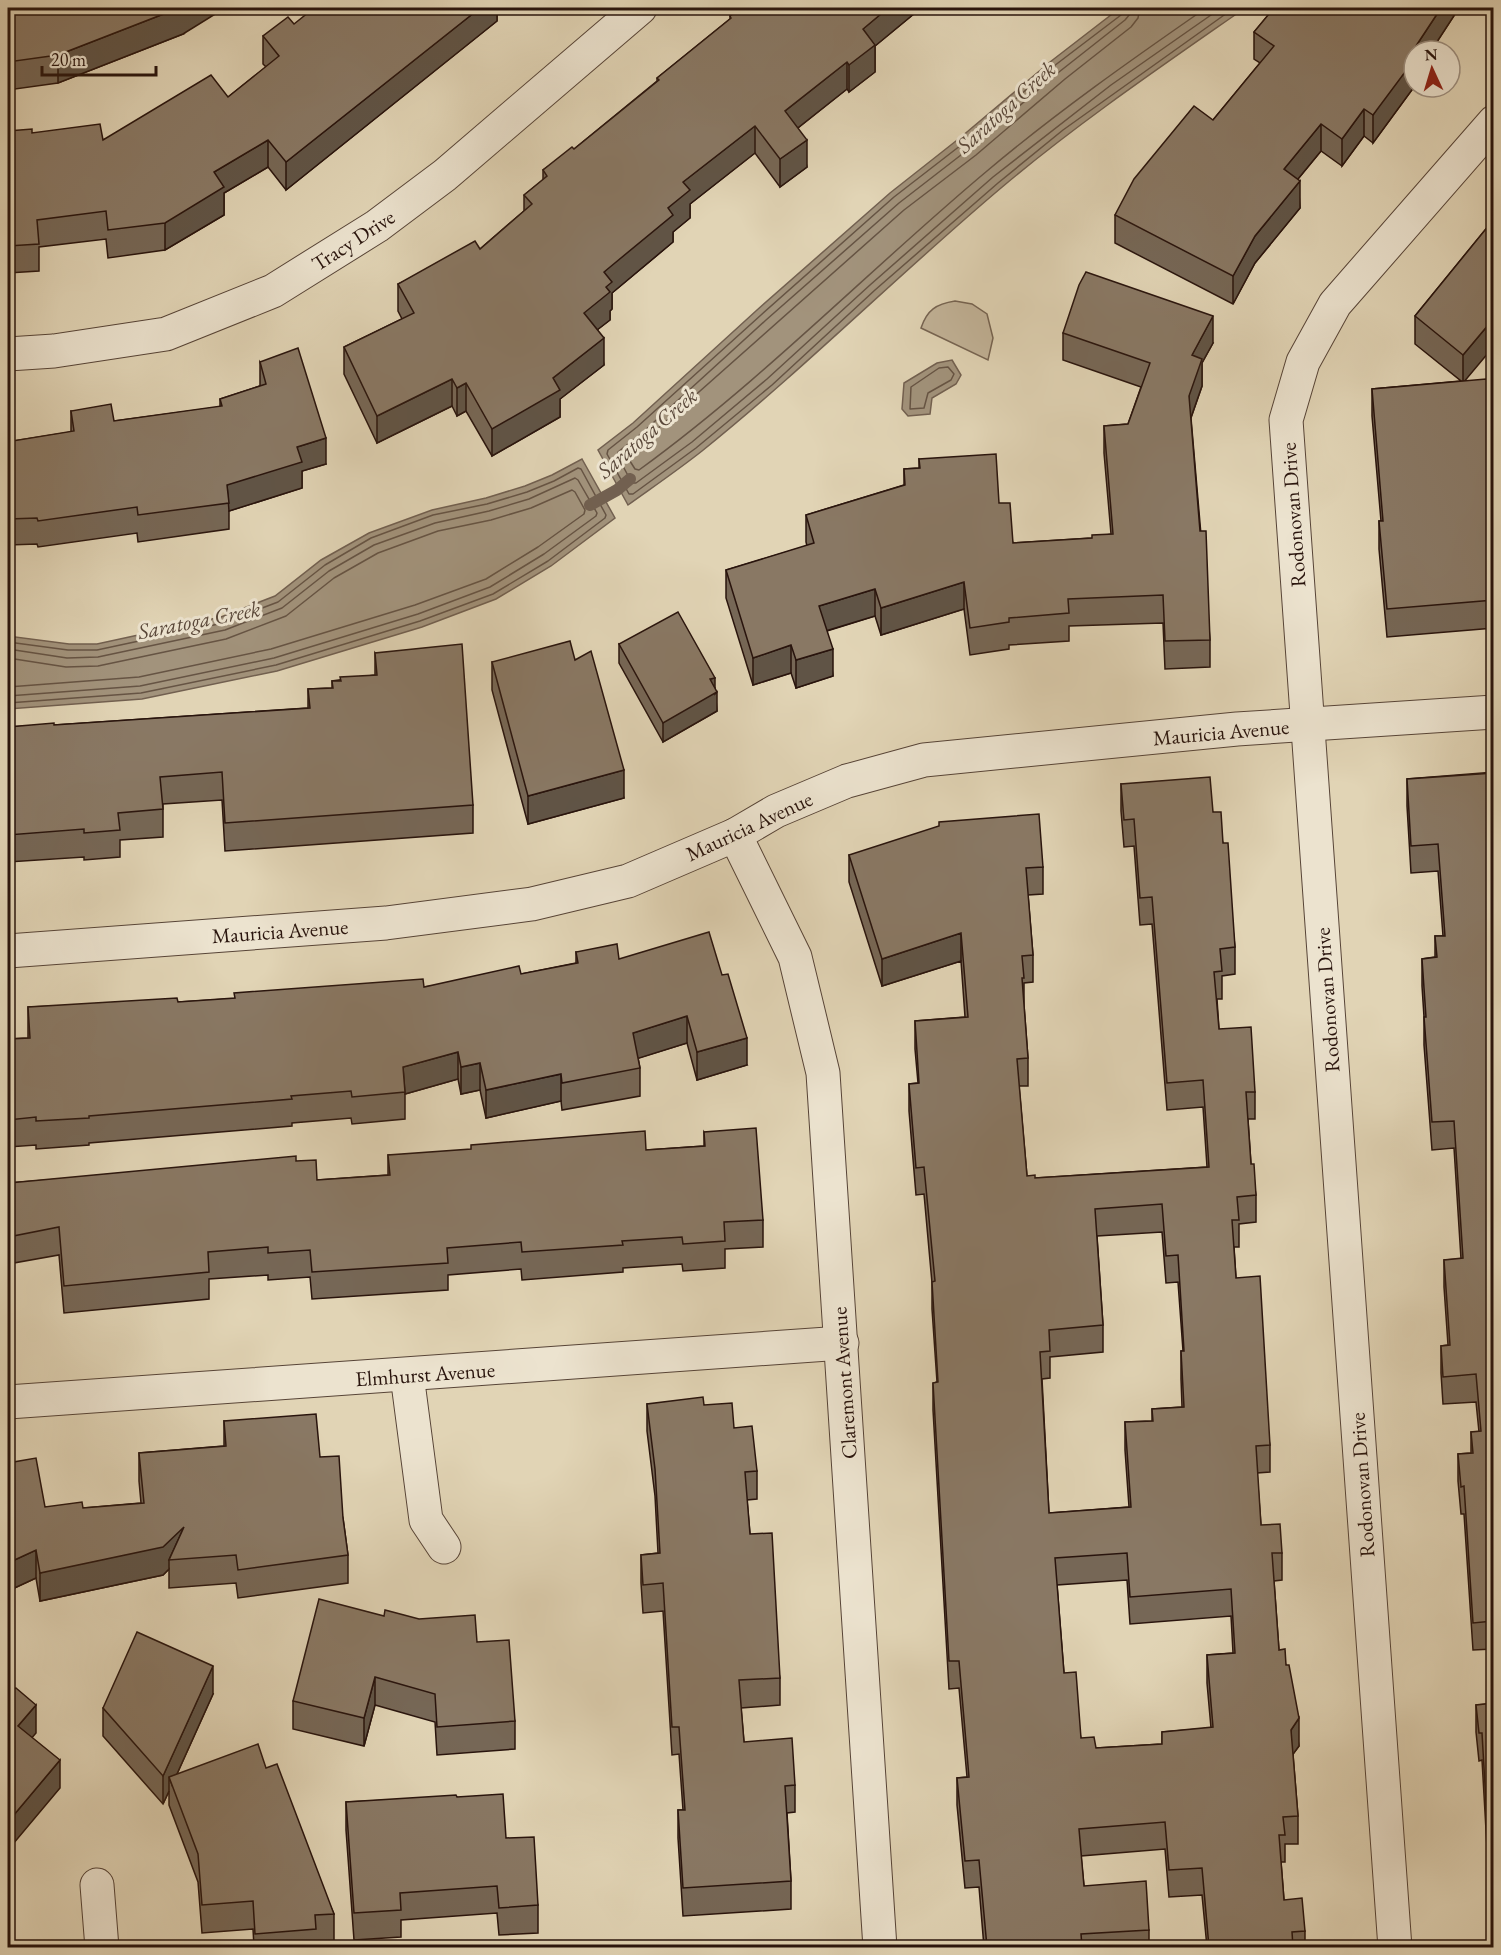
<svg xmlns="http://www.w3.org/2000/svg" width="1501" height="1955" font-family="'EB Garamond',serif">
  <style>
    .green { fill: #c2b398; stroke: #766452; stroke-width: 1.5 }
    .water { fill: #a2937c; stroke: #726050; stroke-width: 1.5 }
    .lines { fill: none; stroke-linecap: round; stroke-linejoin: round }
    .shore { stroke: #665444; stroke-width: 1.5 }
    .stream { stroke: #726050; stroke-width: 12 }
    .minor-casing { stroke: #574437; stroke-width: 35 }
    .minor { stroke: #ece3cf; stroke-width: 33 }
    .wall { fill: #766756; stroke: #29140d; stroke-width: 1.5; fill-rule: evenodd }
    .shaded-wall { fill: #605446; stroke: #29140d; stroke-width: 1.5 }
    .building { fill: #897864; stroke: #29140d; stroke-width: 1.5; fill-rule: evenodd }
    .labels { text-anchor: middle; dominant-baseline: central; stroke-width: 6; stroke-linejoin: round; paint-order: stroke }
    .street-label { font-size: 21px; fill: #29140d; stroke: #ece3cf }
    .water-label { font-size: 22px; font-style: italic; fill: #594739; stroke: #ece3cf }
  </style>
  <rect width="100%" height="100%" fill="#e1d4b5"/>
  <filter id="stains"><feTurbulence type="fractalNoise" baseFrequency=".00333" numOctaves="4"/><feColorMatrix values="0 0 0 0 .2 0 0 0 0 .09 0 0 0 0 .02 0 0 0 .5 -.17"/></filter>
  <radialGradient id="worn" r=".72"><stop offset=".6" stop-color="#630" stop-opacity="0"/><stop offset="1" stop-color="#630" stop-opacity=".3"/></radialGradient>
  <path class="green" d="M955,301L972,304L987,314L993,338L988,360L921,328C927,310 936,304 955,301Z"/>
  <g class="water">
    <path d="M1120,8H1245C1162,66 1078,123 1001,188C899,274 805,368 702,451C678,470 653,487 628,505L598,450L633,423L757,310L890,193L961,137L1050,62Z"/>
    <polygon points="952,360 961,375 956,384 932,398 930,414 908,416 902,409 904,383 937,363"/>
    <polygon points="582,459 615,518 551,566 496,599 422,627 277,671 142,699 8,709 8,636 69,644 97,644 221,617 275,596 321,560 369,533 432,510 486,498 525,486 552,475"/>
  </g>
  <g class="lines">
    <g class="shore">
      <polyline points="1123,8 1121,15 1054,66 965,142 894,197 761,315 637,427 608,450 607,454 629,494 633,494 696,448 772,385 875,290 998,183 1063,130 1234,8"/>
      <polyline points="1131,8 1130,14 1125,20 1059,72 970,148 899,203 766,320 642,433 618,452 617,455 632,483 636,483 692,442 767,379 870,285 993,177 1111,85 1221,8"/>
      <path d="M1140,8L1138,18L1131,27L1065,79L976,155L904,210L629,454L628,458L635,469L639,470C763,380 870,269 987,171C1057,112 1131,60 1206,8"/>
      <polygon points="948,367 954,374 951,380 928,393 924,408 910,409 911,387 939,368"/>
      <polyline points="8,642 68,650 97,650 223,623 278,602 325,565 371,538 433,515 487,504 527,492 554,481 578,468 581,469 606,515 605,518 548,561 493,594 420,621 276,665 141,693 8,703"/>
      <polyline points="8,649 67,658 98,657 225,630 282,608 329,571 374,545 435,523 489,511 529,499 575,478 578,480 597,513 596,516 544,554 490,587 418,614 274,658 140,686 8,696"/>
      <polyline points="8,658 66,667 98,666 226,639 286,616 334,578 378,553 438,531 491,520 531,508 572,490 575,492 585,510 584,514 538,547 486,579 415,605 271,649 139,677 8,687"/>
    </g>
    <polyline class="stream" points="590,505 617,490 630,479"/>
    <defs>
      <g id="minor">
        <polyline points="8,354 54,351 166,334 273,291 377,226 445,175 640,8"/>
        <polyline points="735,835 795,957 823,1073 880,1948"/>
        <polyline points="8,951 386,923 532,904 628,881 735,835 776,811 847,781 924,760 1237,729 1494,712"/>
        <polyline points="407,1375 426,1520 444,1547"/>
        <polyline points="8,1402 842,1343"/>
        <polyline points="97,1885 102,1948"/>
        <polyline points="1395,1948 1286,420 1303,362 1335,304 1494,122"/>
      </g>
    </defs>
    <use href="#minor" class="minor-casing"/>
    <use href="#minor" class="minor"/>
  </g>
  <g class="wall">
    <polygon points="8,8 183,34 58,83 8,90"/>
    <polygon points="497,8 497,21 286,190 268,167 224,193 224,215 165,250 108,258 106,239 39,247 39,271 8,273 8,131 103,140 228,97 266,67 263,64 263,36 294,24"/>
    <polygon points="741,8 921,8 875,46 875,72 849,92 847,89 798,128 807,167 780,187 755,153 690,204 690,218 673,232 673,242 612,293 612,309 610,311 610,320 597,330 604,365 560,399 560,417 492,456 466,411 457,416 452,406 377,443 344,374 344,347 402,319 398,311 398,284 480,249 524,211 524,195 543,180 543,170 574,149 657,81 657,78 730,19 730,16"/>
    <polygon points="1274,8 1459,8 1431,51 1414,51 1414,87 1373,143 1364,136 1342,166 1321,151 1298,179 1300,208 1255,263 1233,304 1115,243 1115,215 1213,120 1260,63 1254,59 1254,32"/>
    <polygon points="1494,219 1465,381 1494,387 1494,628 1387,637 1379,549 1379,521 1381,521 1372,416 1372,389 1461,381 1415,344 1415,316"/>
    <polygon points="1063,333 1213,343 1202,363 1202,386 1191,418 1210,640 1210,667 1165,669 1163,623 1069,626 1069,641 1009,645 1009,649 970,655 964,609 881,635 875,616 827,631 833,676 796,688 791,673 753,685 726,598 726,570 807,546 806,542 806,515 904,485 904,469 919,468 919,459 999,503 1013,543 1092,538 1111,534 1104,453 1104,426 1128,424 1141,387 1063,360"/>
    <polygon points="260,362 326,464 302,471 302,488 229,511 229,529 138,542 137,533 38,547 37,544 8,545 8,435 13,441 71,432 71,411 114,421 220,407 220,399 260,386"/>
    <polygon points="619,644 715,688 717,711 663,742 619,663"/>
    <polygon points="375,653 473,805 473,833 225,851 222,800 163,804 163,837 120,840 120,857 84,860 84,857 8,862 8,727 54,725 308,708 308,689 332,688 332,681 375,675"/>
    <polygon points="575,660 624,798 528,824 492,690 492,662"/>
    <polygon points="1494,772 1494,1657 1493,1649 1473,1650 1464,1514 1461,1514 1458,1481 1458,1454 1471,1453 1471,1432 1479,1432 1476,1402 1443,1404 1441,1373 1441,1346 1448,1345 1444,1287 1444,1260 1461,1259 1454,1148 1432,1150 1424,1045 1424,1017 1422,986 1422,959 1435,957 1435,936 1443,936 1438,871 1411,873 1407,806 1407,779"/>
    <path d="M1121,784L1213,812L1223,843L1235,947V974L1222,976V999H1217L1219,1029L1255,1092V1119H1248L1251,1164L1256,1195V1222L1239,1224V1247H1234L1236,1278L1270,1445V1472L1257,1473L1261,1525L1282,1553V1580L1274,1581L1279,1650L1286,1665L1299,1746L1293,1754L1298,1816V1844H1285V1862H1281L1284,1900L1305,1931V1947H1207L1202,1895L1169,1897L1165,1849L1081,1856L1084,1886L1149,1930V1947H984L979,1887L965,1888L957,1805V1778L967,1777L959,1688L949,1689L933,1410V1383L937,1382L932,1309V1283L924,1194L916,1195L909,1111V1084L918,1083L915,1049V1021L965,1017L961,961L882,986L849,882V855L1043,867V894L1028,895L1033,955V982L1024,983V1005L1028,1058V1086H1019L1027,1176L1035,1178L1207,1167L1203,1107L1167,1110L1152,924L1140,925L1134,846L1124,847L1121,811ZM1162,1232L1166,1283L1178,1282L1183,1351H1181V1379L1182,1407L1152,1409V1421L1125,1422V1450L1129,1507L1049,1513L1042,1379L1050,1378V1357L1103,1352V1325L1097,1236ZM1127,1580L1130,1624L1231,1616L1233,1653L1207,1655V1683L1211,1728L1162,1732V1744L1096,1748L1081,1738L1064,1673L1057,1585Z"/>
    <polygon points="576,952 619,959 747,1065 697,1080 687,1043 638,1058 640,1068 640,1096 562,1110 561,1101 486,1118 480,1090 461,1094 458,1079 405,1094 405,1119 352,1124 351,1118 292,1123 292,1126 89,1143 89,1145 36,1149 36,1145 8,1147 8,1039 28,1038 28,1007 178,1002 424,987 521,974 576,963"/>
    <polygon points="704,1132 763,1220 763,1247 725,1249 725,1268 683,1271 682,1264 623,1268 623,1272 522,1280 521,1269 448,1275 448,1290 312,1299 310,1277 268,1280 268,1275 209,1279 209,1299 64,1313 59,1255 8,1264 8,1183 296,1161 317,1180 388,1175 388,1155 646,1150 704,1146"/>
    <polygon points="647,1404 704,1405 734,1428 757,1471 757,1499 747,1500 750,1534 780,1678 780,1705 741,1708 744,1742 795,1785 795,1812 787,1813 791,1881 791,1909 683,1916 678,1838 678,1810 683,1810 679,1754 672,1755 663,1611 643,1613 641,1583 641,1555 658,1553 655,1496 647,1431"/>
    <polygon points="224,1421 320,1457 343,1518 348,1555 348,1583 238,1598 236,1583 169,1588 169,1569 163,1575 40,1601 36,1578 8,1591 45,1507 83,1508 141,1503 139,1481 139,1453 224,1446"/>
    <polygon points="477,1642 515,1721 515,1749 437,1755 435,1722 375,1705 364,1746 293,1729 293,1701"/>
    <polygon points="1492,1681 1494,1681 1494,1899 1490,1900 1482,1760 1479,1761 1476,1732 1476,1705 1492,1704"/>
    <polygon points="213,1694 177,1774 266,1768 334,1914 334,1942 316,1943 316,1947 254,1947 253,1929 202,1933 198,1882 169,1805 169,1791 163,1804 103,1736 103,1708"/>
    <polygon points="457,1797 506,1838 538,1905 538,1933 499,1935 497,1913 401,1920 401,1937 354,1940 346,1830 346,1802"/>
  </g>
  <g class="shaded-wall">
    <polygon points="179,8 225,8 183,34 58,83 58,55"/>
    <polygon points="480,8 497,8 497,21 286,190 286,162"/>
    <polygon points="888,8 921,8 875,46 875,72 849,92 849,65 863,29"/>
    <polygon points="1441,8 1459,8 1431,51 1414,51 1414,87 1373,143 1373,115 1410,55"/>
    <polygon points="847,62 847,89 785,138 785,111"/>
    <polygon points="1364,109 1364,136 1342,166 1342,139"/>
    <polygon points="1321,124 1321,151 1284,196 1284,169"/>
    <polygon points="755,126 755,153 690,204 690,218 673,232 673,242 612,293 612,309 610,311 610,320 584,340 584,313 604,272 668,208 683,182"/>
    <polygon points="268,140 268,167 224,193 224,215 165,250 165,223 214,172"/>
    <polygon points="807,140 807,167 780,187 780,159"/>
    <polygon points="1300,181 1300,208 1255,263 1233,304 1233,276 1255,236"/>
    <polygon points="1213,316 1213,343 1202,363 1202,386 1189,423 1189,396 1192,355"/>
    <polygon points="1494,318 1494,346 1463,383 1463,355"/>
    <polygon points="604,338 604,365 560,399 560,417 492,456 492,429 553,378"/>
    <polygon points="452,379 452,406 377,443 377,416"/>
    <polygon points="466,383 466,411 457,416 457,388"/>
    <polygon points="326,438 326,464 302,471 302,488 229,511 227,485 297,447"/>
    <polygon points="964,582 964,609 881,635 881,608"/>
    <polygon points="875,589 875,616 819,633 819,606"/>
    <polygon points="791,645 791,673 753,685 753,658"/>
    <polygon points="833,649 833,676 796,688 796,660"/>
    <polygon points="715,678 715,694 717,692 717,711 663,742 663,723 710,679"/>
    <polygon points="624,770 624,798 528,824 528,796"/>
    <polygon points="961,933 961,961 882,986 882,959"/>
    <polygon points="687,1016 687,1043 633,1060 633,1033"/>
    <polygon points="747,1038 747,1065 697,1080 697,1052"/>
    <polygon points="458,1052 458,1079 405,1094 403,1067"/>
    <polygon points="480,1063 480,1090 461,1094 461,1067"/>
    <polygon points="561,1074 561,1101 486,1118 486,1090"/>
    <polygon points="184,1527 169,1560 169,1569 163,1575 40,1601 40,1573"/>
    <polygon points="36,1550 36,1578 8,1591 8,1563"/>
    <polygon points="213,1666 213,1694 172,1785 169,1777 169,1791 163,1804 163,1776"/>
    <polygon points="375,1677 375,1705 364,1746 364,1718"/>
    <polygon points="36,1705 36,1733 18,1754 18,1726"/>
    <polygon points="1299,1718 1299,1746 1291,1757 1291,1730"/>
    <polygon points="60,1760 60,1788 8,1850 8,1822"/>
  </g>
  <g class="building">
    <polygon points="8,8 179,8 58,55 8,62"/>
    <polygon points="314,8 480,8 286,162 268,140 214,172 224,187 165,223 108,230 106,211 37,220 39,244 8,246 8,131 32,129 32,133 100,124 103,140 211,75 228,97 279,56 263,36 288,17 294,24"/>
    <polygon points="741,8 888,8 863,29 875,45 849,65 847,62 785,111 807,140 780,159 755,126 683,182 690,190 668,208 673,215 604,272 612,282 606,287 610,292 584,313 604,338 553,378 560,390 492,429 466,383 457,388 452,379 377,416 344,347 414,313 398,284 475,241 480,249 532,204 524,195 547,176 543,170 572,147 574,149 659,80 657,78 731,18 730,16"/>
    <polygon points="1274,8 1441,8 1410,55 1414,57 1414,60 1373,115 1364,109 1342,139 1321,124 1284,169 1300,181 1255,236 1233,276 1115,215 1134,179 1194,106 1213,120 1274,46 1254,32"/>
    <polygon points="1494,219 1494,318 1463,355 1415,316"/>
    <polygon points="1086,272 1213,316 1192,355 1202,359 1189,396 1200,531 1206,531 1210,640 1165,641 1163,595 1068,599 1069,613 1009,618 1009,622 970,628 964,582 881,608 875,589 819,606 833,649 796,660 791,645 753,658 726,570 814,543 806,515 905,485 904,469 920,468 919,459 996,454 999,503 1010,503 1013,543 1092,538 1092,535 1113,534 1104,426 1128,424 1150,363 1063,333 1079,285"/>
    <polygon points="298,348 326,438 297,447 302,462 227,485 229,503 138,515 137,507 38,521 37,518 8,519 8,435 12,435 13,441 74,431 71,411 111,404 114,421 222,406 220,399 266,384 260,362"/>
    <polygon points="1486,379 1494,387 1494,600 1387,609 1379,521 1383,521 1372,389"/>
    <polygon points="678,612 715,678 710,679 717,692 663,723 619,644"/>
    <polygon points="570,641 575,660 591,651 624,770 528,796 492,662"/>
    <polygon points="462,644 473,805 225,823 222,772 160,777 163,809 118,813 120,830 84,833 84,829 8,835 8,727 54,723 54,725 310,708 308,689 333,688 332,681 341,681 340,677 377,675 375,653"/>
    <polygon points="1494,773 1493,1074 1494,1629 1493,1621 1473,1623 1464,1486 1461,1487 1458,1454 1473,1453 1471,1432 1481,1431 1476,1374 1443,1377 1441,1346 1450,1345 1444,1260 1463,1258 1454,1121 1432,1122 1424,1017 1426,1017 1422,959 1437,957 1435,936 1445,936 1438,844 1411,846 1407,779"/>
    <path d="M1210,777L1213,812H1221L1223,843H1228L1235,947L1220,949L1222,971L1214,972L1219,1029L1251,1027L1255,1092H1246L1251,1164H1254L1256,1195L1237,1197L1239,1220H1232L1236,1278L1260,1276L1270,1445L1256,1446L1261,1525L1280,1524L1282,1553H1272L1279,1650L1285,1649L1286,1665H1289L1299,1718L1291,1730L1298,1816L1283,1817L1285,1835H1279L1284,1900L1302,1898L1305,1931L1292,1932L1293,1947H1209L1202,1868L1169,1870L1165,1822L1079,1829L1084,1886L1146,1881L1149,1930L1081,1934L1082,1947H987L979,1860L965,1861L957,1778L969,1777L959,1661H949L933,1383L938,1382L932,1282L935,1281L924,1167L916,1168L909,1084L919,1083L915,1021L968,1017L961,933L882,959L849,855L939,826V822L1039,814L1043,867L1026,868L1033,955L1022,956L1024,978H1022L1028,1058L1017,1059L1027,1176L1035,1175V1178L1209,1167L1203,1080L1167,1083L1152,897L1140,898L1134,819L1124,820L1121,784ZM1162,1204L1166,1256L1178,1255L1184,1351H1181L1184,1407L1152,1409L1153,1421L1125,1422L1131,1507L1049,1513L1040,1352L1050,1351L1049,1330L1103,1325L1095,1209ZM1127,1553L1130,1597L1231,1589L1235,1653L1207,1655L1213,1727L1162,1732V1744L1096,1748L1094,1737L1081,1738L1076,1672L1064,1673L1055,1558Z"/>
    <polygon points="709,932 722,975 728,974 747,1038 697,1052 687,1016 633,1033 640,1068 562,1083 561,1074 486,1090 480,1063 461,1067 458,1052 403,1067 405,1092 352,1097 351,1091 291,1096 292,1099 89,1116 89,1118 36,1121 36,1117 8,1120 8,1039 30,1038 28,1007 177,998 178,1002 235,998 234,993 423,979 424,987 519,966 521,974 578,963 576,952 617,944 619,959"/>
    <polygon points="756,1128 763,1220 724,1222 725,1241 683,1244 682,1237 622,1241 623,1245 522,1252 521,1242 447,1248 448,1263 312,1272 310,1250 268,1253 268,1247 208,1252 209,1272 64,1286 59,1227 8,1237 8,1183 9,1183 296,1156 296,1161 316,1160 317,1180 390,1175 388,1155 471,1149 471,1145 645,1131 646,1150 705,1146 704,1132"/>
    <polygon points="703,1397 704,1405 732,1403 734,1428 752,1426 757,1471 745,1472 750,1534 772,1533 780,1678 739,1680 744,1742 792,1738 795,1785 785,1786 791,1881 683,1888 678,1810 685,1810 679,1727 672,1727 663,1583 643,1585 641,1555 660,1553 655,1469 647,1404"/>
    <polygon points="316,1414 320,1457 339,1456 343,1518 348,1555 238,1570 236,1555 169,1560 184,1527 163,1547 40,1573 36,1550 8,1563 8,1463 36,1458 45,1507 82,1502 83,1508 144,1503 139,1453 226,1446 224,1421"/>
    <polygon points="319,1599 384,1616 385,1610 419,1619 475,1615 477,1642 509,1640 515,1721 437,1727 435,1694 375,1677 364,1718 293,1701"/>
    <polygon points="137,1632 213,1666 163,1776 103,1708"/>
    <polygon points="1492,1681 1494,1681 1494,1872 1490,1872 1482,1733 1479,1733 1476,1705 1493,1703"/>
    <polygon points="16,1688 36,1705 18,1726 60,1760 8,1822 8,1689"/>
    <polygon points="258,1744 266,1768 277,1764 334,1914 315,1915 316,1929 255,1934 253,1901 202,1905 198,1854 169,1777"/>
    <polygon points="503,1794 506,1838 534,1837 538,1905 499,1908 497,1886 400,1893 401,1910 354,1913 346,1802 456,1795 457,1797"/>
  </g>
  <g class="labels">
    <g class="street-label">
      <text transform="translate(353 240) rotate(-33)">Tracy Drive</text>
      <text transform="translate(1293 515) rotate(-94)">Rodonovan Drive</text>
      <text transform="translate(1221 732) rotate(-5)">Mauricia Avenue</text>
      <text transform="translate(749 826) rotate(-25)">Mauricia Avenue</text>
      <text transform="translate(280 931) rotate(-4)">Mauricia Avenue</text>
      <text transform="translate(1327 1000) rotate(-94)">Rodonovan Drive</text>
      <text transform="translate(425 1374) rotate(-4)">Elmhurst Avenue</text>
      <text transform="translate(844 1383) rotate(-94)">Claremont Avenue</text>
      <text transform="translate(1362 1485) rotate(-94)">Rodonovan Drive</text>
    </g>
    <g class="water-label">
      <text transform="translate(1006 107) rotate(-42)">Saratoga Creek</text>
      <text transform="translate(647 433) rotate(-41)">Saratoga Creek</text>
      <text transform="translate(199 620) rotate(-11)">Saratoga Creek</text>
    </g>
  </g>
  <rect width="1501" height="1955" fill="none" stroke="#e1d4b5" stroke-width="30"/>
  <rect x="9" y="9" width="1483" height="1937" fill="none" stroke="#29140d" stroke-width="3"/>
  <rect x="15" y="15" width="1471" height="1925" fill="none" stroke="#29140d" stroke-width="1.5"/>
  <g transform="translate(1432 69) rotate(356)"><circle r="28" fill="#ece3cf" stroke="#9e9081" stroke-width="1.5"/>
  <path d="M0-4.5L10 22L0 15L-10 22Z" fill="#8f2418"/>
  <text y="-9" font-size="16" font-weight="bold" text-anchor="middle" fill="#29140d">N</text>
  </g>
  <path d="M42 66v9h114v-9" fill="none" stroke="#29140d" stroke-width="3"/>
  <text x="51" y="66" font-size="18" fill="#29140d" stroke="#ece3cf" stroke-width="4.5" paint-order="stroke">20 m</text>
  <rect width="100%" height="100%" filter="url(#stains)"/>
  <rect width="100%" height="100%" fill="url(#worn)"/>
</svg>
